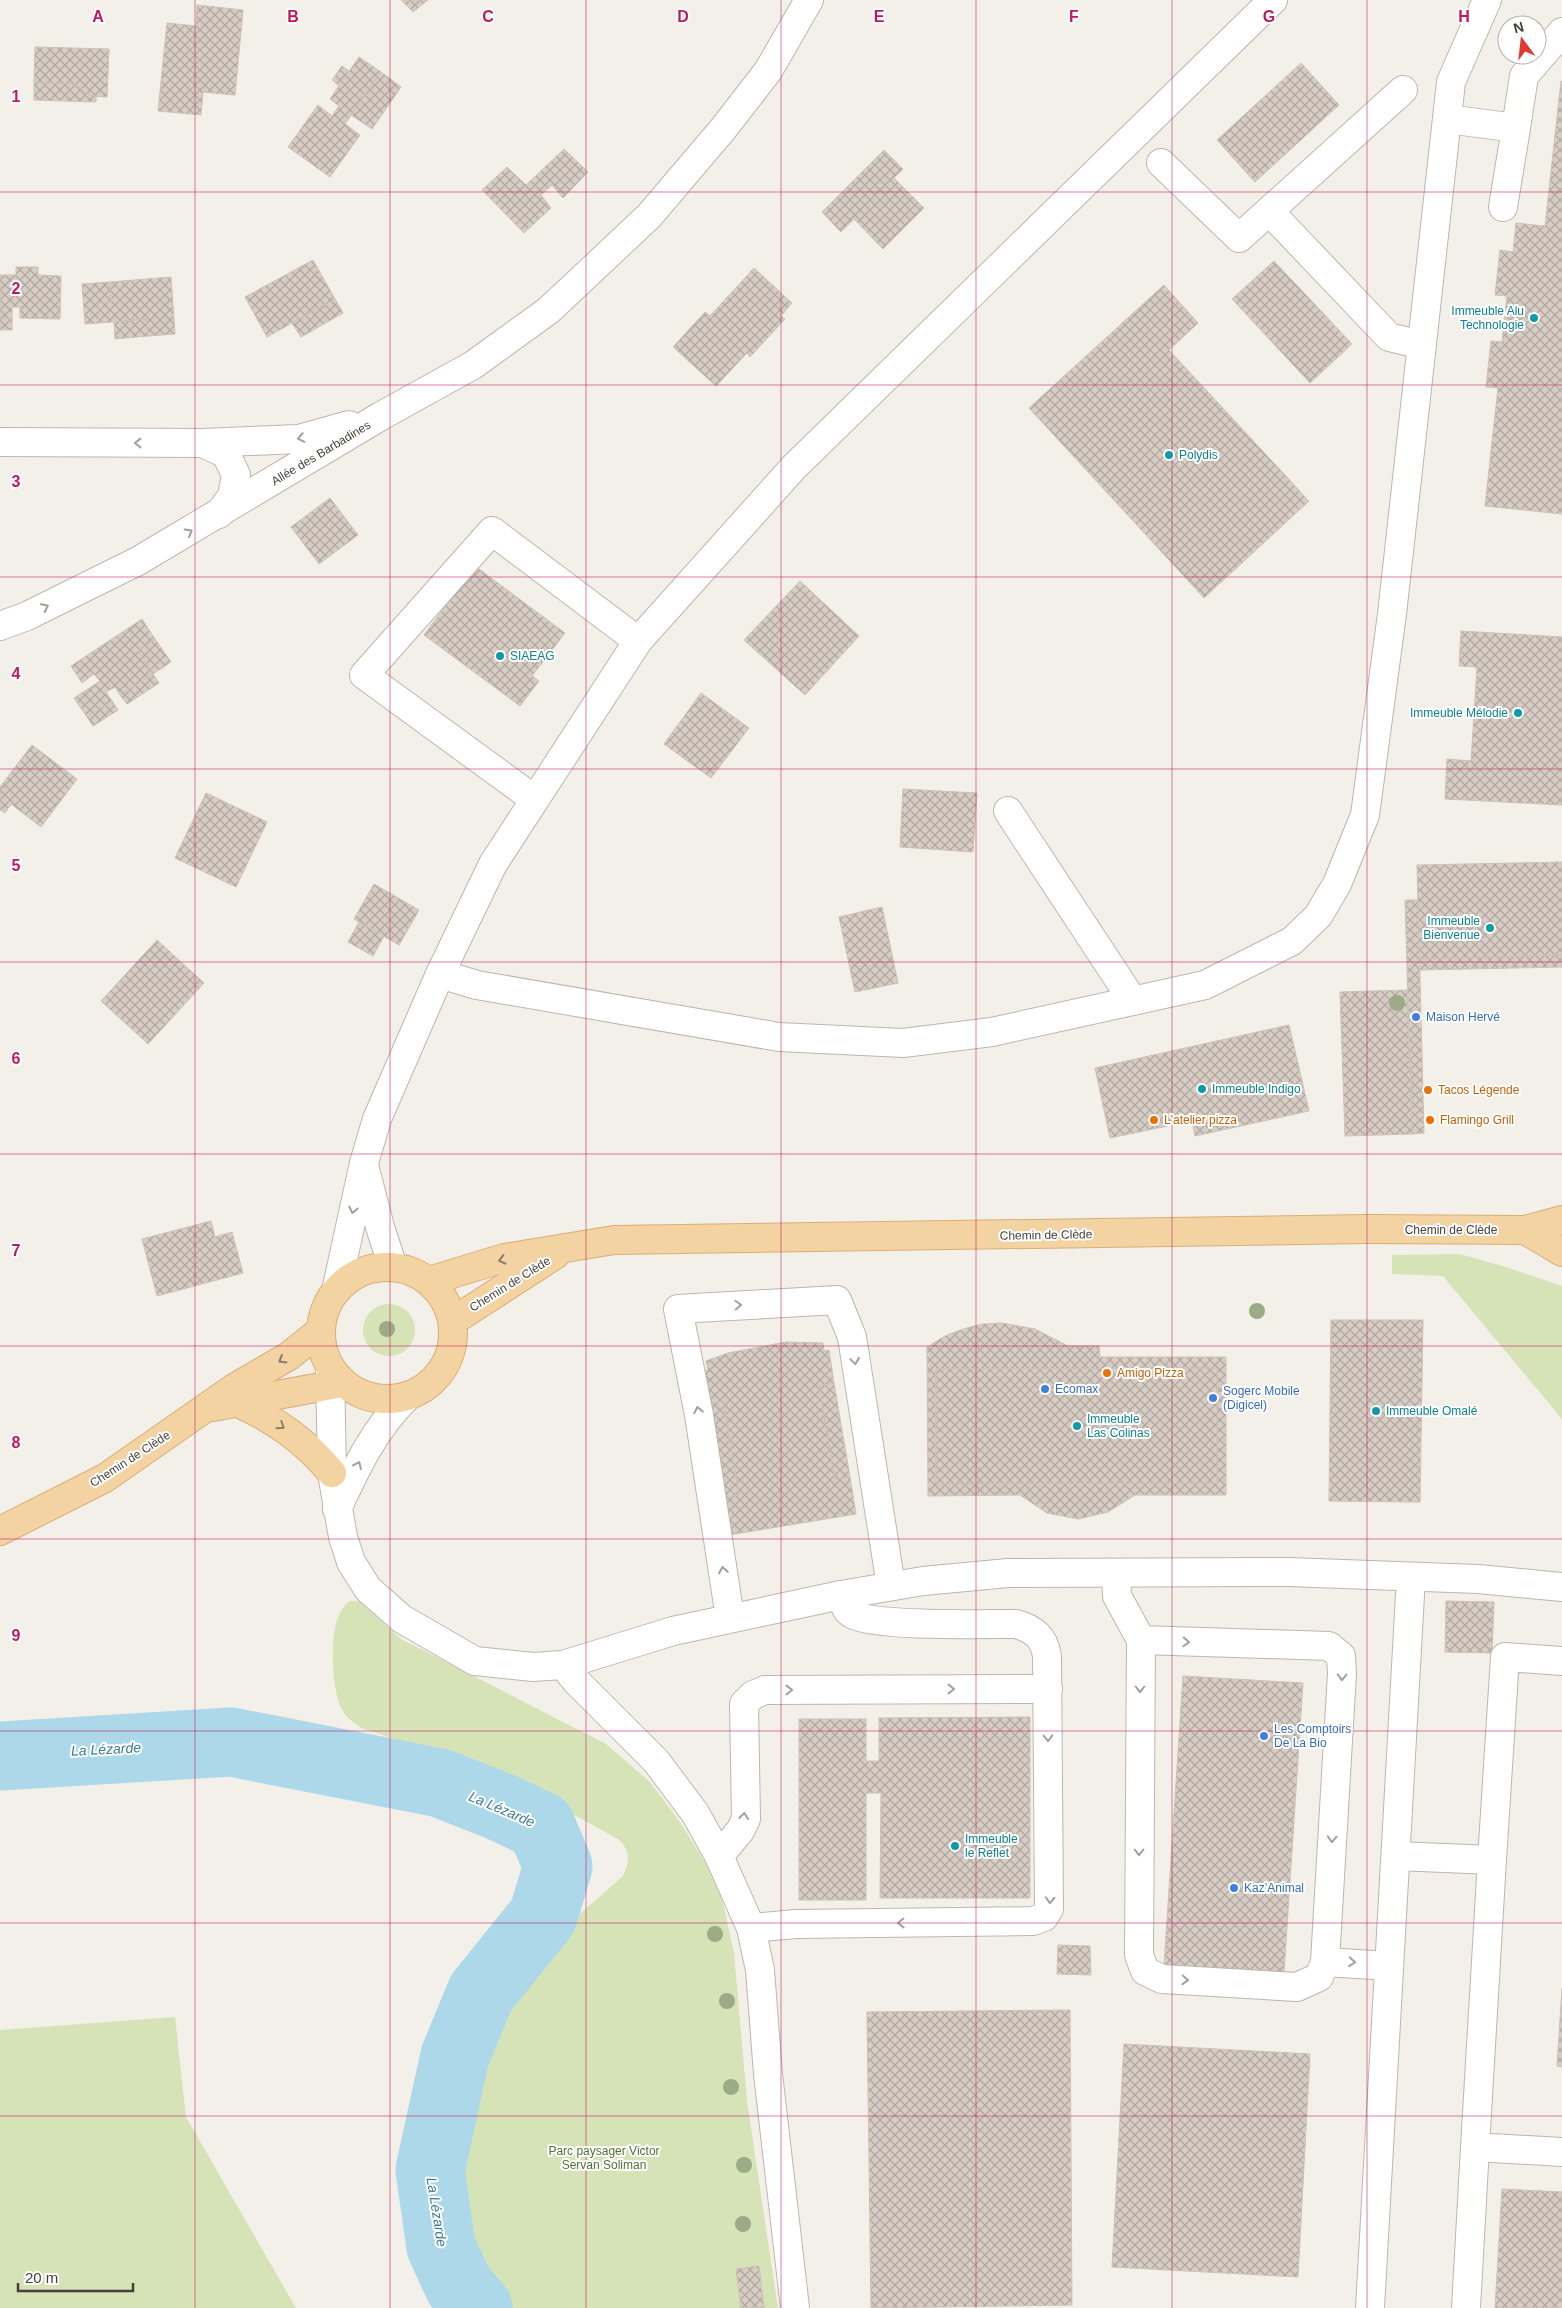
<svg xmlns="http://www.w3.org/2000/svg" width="1562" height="2308" font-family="Arial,sans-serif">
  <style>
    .green { fill: #d5e3b7 }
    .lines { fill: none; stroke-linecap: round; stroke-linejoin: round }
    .river { stroke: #add8e9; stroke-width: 69 }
    .building { fill: url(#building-cross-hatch); stroke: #cec1b5; fill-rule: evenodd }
    .minor-casing { stroke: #beb6ae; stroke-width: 30 }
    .major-casing { stroke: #d8ae74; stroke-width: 30 }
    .minor { stroke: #fff; stroke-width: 28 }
    .major { stroke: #f4d3a3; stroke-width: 28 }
    .tree { fill: #9aab85 }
    .oneway { stroke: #a3a09c }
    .oneway2 { stroke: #8c7b63 }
    .grid { fill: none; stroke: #c2185b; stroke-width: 1; stroke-opacity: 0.55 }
    .culture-dot { fill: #0f9aa8; stroke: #fff; stroke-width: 2 }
    .shop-dot { fill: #3f7fe0; stroke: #fff; stroke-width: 2 }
    .food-dot { fill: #e8710a; stroke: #fff; stroke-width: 2 }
    .labels { text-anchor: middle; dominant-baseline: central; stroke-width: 4; stroke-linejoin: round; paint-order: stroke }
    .culture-label { font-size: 12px; fill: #0d838f; stroke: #fff; text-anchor: start }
    .street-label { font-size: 12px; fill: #474039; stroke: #fff }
    .shop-label { font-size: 12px; fill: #366cbe; stroke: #fff; text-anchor: start }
    .food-label { font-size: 12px; fill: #c56008; stroke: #fff; text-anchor: start }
    .park-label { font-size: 12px; fill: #527332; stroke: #fff }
    .water-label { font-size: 14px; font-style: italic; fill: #397b99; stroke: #fff }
    .grid-label { font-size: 16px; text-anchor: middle; font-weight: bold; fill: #c2185b; stroke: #fff; stroke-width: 4; stroke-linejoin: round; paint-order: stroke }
  </style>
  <defs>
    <pattern id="building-cross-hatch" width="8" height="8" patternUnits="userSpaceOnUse" patternTransform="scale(1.25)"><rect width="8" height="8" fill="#d7cdc4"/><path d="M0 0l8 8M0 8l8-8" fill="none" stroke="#b0a8a0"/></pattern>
  </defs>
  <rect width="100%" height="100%" fill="#f3f0ea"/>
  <g class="green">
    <polygon points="1460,1254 1509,1268 1562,1286 1562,1419 1443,1276 1392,1274 1392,1255"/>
    <circle cx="389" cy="1330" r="26"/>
    <path d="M350,1601H359L401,1639L606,1744L650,1782L680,1822L707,1866L722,1899L734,1953L747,2101L778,2308H510C489,2286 474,2270 461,2242C429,2169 476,2034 522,1974C551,1936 587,1908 622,1877C631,1862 630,1850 618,1839L498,1773L361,1728C351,1721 343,1715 339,1703C331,1679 327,1615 350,1601Z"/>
    <polygon points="175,2017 186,2117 296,2308 0,2308 0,2030"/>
  </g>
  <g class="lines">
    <polyline class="river" points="0,1756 231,1742 440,1783 501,1807 541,1826 558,1866 543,1916 481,1993 455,2056 430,2170 441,2247 459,2286 478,2308"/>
  </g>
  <g class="building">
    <polygon points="401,0 428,0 413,12"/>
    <polygon points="197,5 243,10 235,95 203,92 201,115 158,111 167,23 196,26"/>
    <polygon points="35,47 109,49 107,97 91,96 74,84 34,83"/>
    <polygon points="359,57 381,72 345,124 360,135 330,177 288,147 318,105 332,116 339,106 330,99"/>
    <polygon points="1301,63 1339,105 1255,182 1217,140"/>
    <polygon points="342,66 349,71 339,86 332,80"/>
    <polygon points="381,72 401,87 372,129 351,115"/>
    <polygon points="1561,81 1562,81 1562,514 1485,506 1498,388 1486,387 1491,341 1502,342 1507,296 1495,295 1500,250 1513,252 1516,223 1545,226"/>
    <polygon points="34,83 74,84 91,96 96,96 96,102 34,100"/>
    <polygon points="564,149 588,172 563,198 552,185 541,195 551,208 524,233 482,190 507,167 526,185"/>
    <polygon points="884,150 903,169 894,178 924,208 883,249 854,219 841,232 822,212"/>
    <polygon points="313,260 335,299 267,337 245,297"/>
    <polygon points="1274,261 1352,344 1310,383 1232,299"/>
    <polygon points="16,267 38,267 38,275 61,276 60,319 20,318 20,307 12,307 12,319 0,318 0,275 16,275"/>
    <polygon points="754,268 792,303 781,316 785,319 750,357 747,353 716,386 673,347 705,312 710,316"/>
    <polygon points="171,277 175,334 148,336 146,319 99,323 98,303 111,302 110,282"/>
    <polygon points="110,282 111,302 98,303 99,323 85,324 82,284"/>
    <polygon points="1164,285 1198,323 1169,350 1309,501 1204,598 1029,408"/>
    <polygon points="335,299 343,313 301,337 292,323"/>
    <polygon points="0,318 12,319 12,330 0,330"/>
    <polygon points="146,319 148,336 115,339 114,322"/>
    <polygon points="330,498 358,535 319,564 291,527"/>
    <polygon points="475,566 565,633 532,676 539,681 520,706 424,635"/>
    <polygon points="800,581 859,636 805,695 744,640"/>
    <polygon points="142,619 155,639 138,651 153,674 120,695 115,687 106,692 112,701 87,717 74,698 100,681 94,674 82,683 71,666"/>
    <polygon points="1461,631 1562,637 1562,805 1445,799 1447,759 1471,761 1477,667 1459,666"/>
    <polygon points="155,639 171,662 153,674 138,651"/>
    <polygon points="153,674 159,683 127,704 120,695"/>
    <polygon points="701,693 749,728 711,778 664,744"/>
    <polygon points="112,701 118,710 93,726 87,717"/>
    <polygon points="32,745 77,779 41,827 11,804 5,813 0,810 0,787"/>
    <polygon points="903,789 977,793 973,852 900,847"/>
    <polygon points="206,793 267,822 236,887 175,858"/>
    <polygon points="1562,862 1562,955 1419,959 1417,865"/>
    <polygon points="374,884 419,910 399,945 354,919"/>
    <polygon points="1405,900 1418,900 1424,1133 1412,1134"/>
    <polygon points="882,907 898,983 855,992 839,917"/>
    <polygon points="359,922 384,936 373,956 348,942"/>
    <polygon points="157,940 204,983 148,1044 101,1001"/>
    <polygon points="1562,955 1562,967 1420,970 1419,959"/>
    <polygon points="1407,990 1412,1134 1345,1136 1340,992"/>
    <polygon points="1289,1025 1309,1111 1195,1136 1192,1121 1110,1138 1095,1068"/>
    <polygon points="211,1221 215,1237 232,1232 243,1273 157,1296 142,1239"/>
    <polygon points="1331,1320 1423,1320 1420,1502 1329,1501"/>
    <path d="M1002,1323L1035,1329L1068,1346H1099L1100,1357H1226V1495H1135L1108,1512L1078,1519L1047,1513L1020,1495L928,1496L927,1347L945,1336L963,1329L982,1324ZM1217,1368V1483L936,1484V1369Z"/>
    <polygon points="786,1342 823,1343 824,1351 829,1350 834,1383 819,1386 835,1479 850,1477 856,1514 729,1535 723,1498 739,1495 723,1401 708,1404 703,1371 708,1370 706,1361 728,1353"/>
    <polygon points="1217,1368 1217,1483 936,1484 936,1369"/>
    <polygon points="834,1383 850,1477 835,1479 819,1386"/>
    <polygon points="723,1401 739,1495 723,1498 708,1404"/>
    <polygon points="1446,1601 1494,1602 1492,1653 1445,1652"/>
    <polygon points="1183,1676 1303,1683 1284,1973 1164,1965"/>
    <polygon points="1030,1717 1030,1898 880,1898 881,1793 866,1793 866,1900 799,1900 799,1719 866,1719 866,1761 879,1761 879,1718"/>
    <polygon points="1058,1945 1090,1946 1091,1975 1057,1974"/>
    <polygon points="1562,1988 1562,2067 1557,2066"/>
    <polygon points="1070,2010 1072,2305 871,2308 867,2012"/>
    <polygon points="1124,2044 1310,2054 1298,2277 1112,2267"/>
    <polygon points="1502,2189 1562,2192 1562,2308 1495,2308"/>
    <polygon points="759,2266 764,2308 741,2308 736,2269"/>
  </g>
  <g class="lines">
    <defs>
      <g id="minor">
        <polyline points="1447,119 1516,128 1503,207"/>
        <polyline points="1516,128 1524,76 1562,32"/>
        <polyline points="1161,163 1239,238 1269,211 1389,337 1422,345"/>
        <polyline points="1269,211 1403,90"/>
        <polyline points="0,442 203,443 299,439 349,425"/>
        <polyline points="203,443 226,454 236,475 232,496 219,514"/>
        <polyline points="0,626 27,616 138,561 381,416 473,365 549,310 649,216 723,129 768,71 809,0"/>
        <polyline points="534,799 364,675 492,531 638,641"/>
        <polyline points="1008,811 1133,1001"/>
        <polyline points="440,974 477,985 779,1037 903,1043 992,1032 1205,985 1292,941 1318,916 1337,884 1365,815 1392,614 1451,82 1487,0"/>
        <polyline points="365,1169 380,1227 393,1267"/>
        <polyline points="336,1291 364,1163 377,1119 440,974 493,864 638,641 794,467 1273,0"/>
        <polyline points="330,1368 332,1473 343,1537 351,1562 368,1589 402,1619 475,1661 533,1667 563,1665 673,1631 841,1595 923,1581 1008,1573 1289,1572 1478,1579 1562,1587"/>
        <path d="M337,1509C356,1468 374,1429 407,1397"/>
        <polyline points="1116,1573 1117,1596 1141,1640 1329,1646 1341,1656 1342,1673 1325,1962"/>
        <polyline points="730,1618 699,1415 678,1309 837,1300 852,1337 891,1586"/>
        <polyline points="1141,1640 1139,1955 1145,1971 1162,1979 1297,1987 1319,1977 1325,1962 1389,1966"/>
        <polyline points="563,1665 576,1681 656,1761 695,1813 719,1856 751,1928 760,1970 768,2074 795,2308"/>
        <polyline points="719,1856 740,1831 746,1819 744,1704 753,1695 765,1690 1048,1689"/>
        <polyline points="1396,1856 1492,1860 1475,2147 1562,2152"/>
        <polyline points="1492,1860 1505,1657 1562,1661"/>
        <path d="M751,1928L796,1924L1033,1921L1044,1917L1049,1909L1047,1656C1044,1637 1034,1629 1016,1624C987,1624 873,1627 852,1614C845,1610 844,1603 841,1595"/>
        <polyline points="1370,2308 1411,1577"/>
        <polyline points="1466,2308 1475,2147"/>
      </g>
      <g id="major">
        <polyline points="1525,1230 1562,1252"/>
        <circle cx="387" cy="1333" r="66"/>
        <polyline points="429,1281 504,1258 614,1240 1368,1229 1525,1230 1562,1220"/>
        <polyline points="453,1321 555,1255"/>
        <path d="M238,1403C276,1420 305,1441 332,1473"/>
        <polyline points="213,1407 342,1383"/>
        <polyline points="0,1531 105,1478 234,1388 289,1356 320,1331"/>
      </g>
    </defs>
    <use href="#minor" class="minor-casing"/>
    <use href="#major" class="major-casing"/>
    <use href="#minor" class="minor"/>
    <use href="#major" class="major"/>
  </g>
  <g class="tree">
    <circle cx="1397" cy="1003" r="8"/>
    <circle cx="1257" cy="1311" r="8"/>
    <circle cx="387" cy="1329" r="8"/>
    <circle cx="715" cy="1934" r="8"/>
    <circle cx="727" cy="2001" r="8"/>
    <circle cx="731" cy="2087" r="8"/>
    <circle cx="744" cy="2165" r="8"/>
    <circle cx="743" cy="2224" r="8"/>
  </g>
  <defs><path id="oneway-chevron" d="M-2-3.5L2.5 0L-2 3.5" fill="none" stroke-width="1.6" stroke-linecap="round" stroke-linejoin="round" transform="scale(1.25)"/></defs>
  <g class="oneway">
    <use href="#oneway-chevron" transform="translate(301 438) rotate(169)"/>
    <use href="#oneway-chevron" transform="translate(138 443) rotate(-180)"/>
    <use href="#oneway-chevron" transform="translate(189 532) rotate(-30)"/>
    <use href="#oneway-chevron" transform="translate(45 607) rotate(-27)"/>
    <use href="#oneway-chevron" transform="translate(353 1210) rotate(102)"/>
    <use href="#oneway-chevron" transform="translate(738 1305) rotate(-3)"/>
    <use href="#oneway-chevron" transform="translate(855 1361) rotate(82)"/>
    <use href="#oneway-chevron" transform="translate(698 1410) rotate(-101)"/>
    <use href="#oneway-chevron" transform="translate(358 1465) rotate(-65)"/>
    <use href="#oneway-chevron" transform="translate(723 1570) rotate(-99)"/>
    <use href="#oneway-chevron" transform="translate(1186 1642) rotate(2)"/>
    <use href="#oneway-chevron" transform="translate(1342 1677) rotate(91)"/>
    <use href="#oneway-chevron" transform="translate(951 1689)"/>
    <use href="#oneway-chevron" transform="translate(1140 1689) rotate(90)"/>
    <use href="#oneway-chevron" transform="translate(789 1690)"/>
    <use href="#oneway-chevron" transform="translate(1048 1738) rotate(89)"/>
    <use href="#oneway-chevron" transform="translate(744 1816) rotate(-83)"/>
    <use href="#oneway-chevron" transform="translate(1332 1839) rotate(93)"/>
    <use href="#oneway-chevron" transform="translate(1139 1852) rotate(90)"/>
    <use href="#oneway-chevron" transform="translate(1050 1900) rotate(93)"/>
    <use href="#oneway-chevron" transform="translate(901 1923) rotate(179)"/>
    <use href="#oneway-chevron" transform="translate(1352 1962) rotate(5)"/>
    <use href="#oneway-chevron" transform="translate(1185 1980) rotate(3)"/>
  </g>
  <g class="oneway2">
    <use href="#oneway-chevron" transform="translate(502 1260) rotate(166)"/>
    <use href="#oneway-chevron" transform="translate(282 1360) rotate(149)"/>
    <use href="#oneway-chevron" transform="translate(281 1426) rotate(34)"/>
  </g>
  <path class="grid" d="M195,0V2308M390,0V2308M586,0V2308M781,0V2308M976,0V2308M1172,0V2308M1367,0V2308M0,192H1562M0,385H1562M0,577H1562M0,769H1562M0,962H1562M0,1154H1562M0,1346H1562M0,1539H1562M0,1731H1562M0,1923H1562M0,2116H1562"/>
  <g class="culture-dot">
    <circle cx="1534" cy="318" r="5"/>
    <circle cx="1169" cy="455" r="5"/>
    <circle cx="500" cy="656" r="5"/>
    <circle cx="1518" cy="713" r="5"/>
    <circle cx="1490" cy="928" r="5"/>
    <circle cx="1202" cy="1089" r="5"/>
    <circle cx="1376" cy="1411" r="5"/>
    <circle cx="1077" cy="1426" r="5"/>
    <circle cx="955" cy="1846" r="5"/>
  </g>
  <g class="shop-dot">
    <circle cx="1416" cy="1017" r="5"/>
    <circle cx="1045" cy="1389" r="5"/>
    <circle cx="1213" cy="1398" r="5"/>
    <circle cx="1264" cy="1736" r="5"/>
    <circle cx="1234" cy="1888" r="5"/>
  </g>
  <g class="food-dot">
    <circle cx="1428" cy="1090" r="5"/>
    <circle cx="1154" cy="1120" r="5"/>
    <circle cx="1430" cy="1120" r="5"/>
    <circle cx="1107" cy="1373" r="5"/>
  </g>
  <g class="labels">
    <g class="culture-label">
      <text x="1524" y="311" text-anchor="end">Immeuble Alu<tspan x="1524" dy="14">Technologie</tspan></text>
      <text x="1179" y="455">Polydis</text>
      <text x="510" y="656">SIAEAG</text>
      <text x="1508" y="713" text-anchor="end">Immeuble Mélodie</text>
      <text x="1480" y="921" text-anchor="end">Immeuble<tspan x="1480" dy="14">Bienvenue</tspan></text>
      <text x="1212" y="1089">Immeuble Indigo</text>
      <text x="1386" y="1411">Immeuble Omalé</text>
      <text x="1087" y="1419">Immeuble<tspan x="1087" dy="14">Las Colinas</tspan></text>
      <text x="965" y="1839">Immeuble<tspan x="965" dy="14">le Reflet</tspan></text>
    </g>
    <g class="street-label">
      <text transform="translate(321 453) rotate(-31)">Allée des Barbadines</text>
      <text x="1451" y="1230">Chemin de Clède</text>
      <text transform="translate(1046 1235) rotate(-1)">Chemin de Clède</text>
      <text transform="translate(510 1284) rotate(-32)">Chemin de Clède</text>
      <text transform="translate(130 1459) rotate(-33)">Chemin de Clède</text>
    </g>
    <g class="shop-label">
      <text x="1426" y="1017">Maison Hervé</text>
      <text x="1055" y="1389">Ecomax</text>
      <text x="1223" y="1391">Sogerc Mobile<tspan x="1223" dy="14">(Digicel)</tspan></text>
      <text x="1274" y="1729">Les Comptoirs<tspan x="1274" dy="14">De La Bio</tspan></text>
      <text x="1244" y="1888">Kaz’Animal</text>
    </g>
    <g class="food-label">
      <text x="1438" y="1090">Tacos Légende</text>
      <text x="1164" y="1120">L'atelier pizza</text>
      <text x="1440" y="1120">Flamingo Grill</text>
      <text x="1117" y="1373">Amigo Pizza</text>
    </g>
    <g class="park-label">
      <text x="604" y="2151">Parc paysager Victor<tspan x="604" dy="14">Servan Soliman</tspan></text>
    </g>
    <g class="water-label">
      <text transform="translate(106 1749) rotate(-3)">La Lézarde</text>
      <text transform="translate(502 1809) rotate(23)">La Lézarde</text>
      <text transform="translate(437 2212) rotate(81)">La Lézarde</text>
    </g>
  </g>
  <g class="grid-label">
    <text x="98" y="22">A</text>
    <text x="293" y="22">B</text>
    <text x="488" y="22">C</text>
    <text x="683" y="22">D</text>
    <text x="879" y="22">E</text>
    <text x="1074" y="22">F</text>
    <text x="1269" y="22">G</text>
    <text x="1464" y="22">H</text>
    <text x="16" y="102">1</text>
    <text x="16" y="294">2</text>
    <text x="16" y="487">3</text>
    <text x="16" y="679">4</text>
    <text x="16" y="871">5</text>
    <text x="16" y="1064">6</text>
    <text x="16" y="1256">7</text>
    <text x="16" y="1448">8</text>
    <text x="16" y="1641">9</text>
  </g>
  <g transform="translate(1522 40) rotate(345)"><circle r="24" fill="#ffffff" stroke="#b5b3b0"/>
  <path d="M0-4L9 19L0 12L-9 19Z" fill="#e43731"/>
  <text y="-8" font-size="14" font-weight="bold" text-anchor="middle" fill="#474039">N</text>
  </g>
  <path d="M18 2283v8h115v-8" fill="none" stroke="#474039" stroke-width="2.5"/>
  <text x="25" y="2283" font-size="15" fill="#474039" stroke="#ffffff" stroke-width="4" paint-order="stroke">20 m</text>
</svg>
